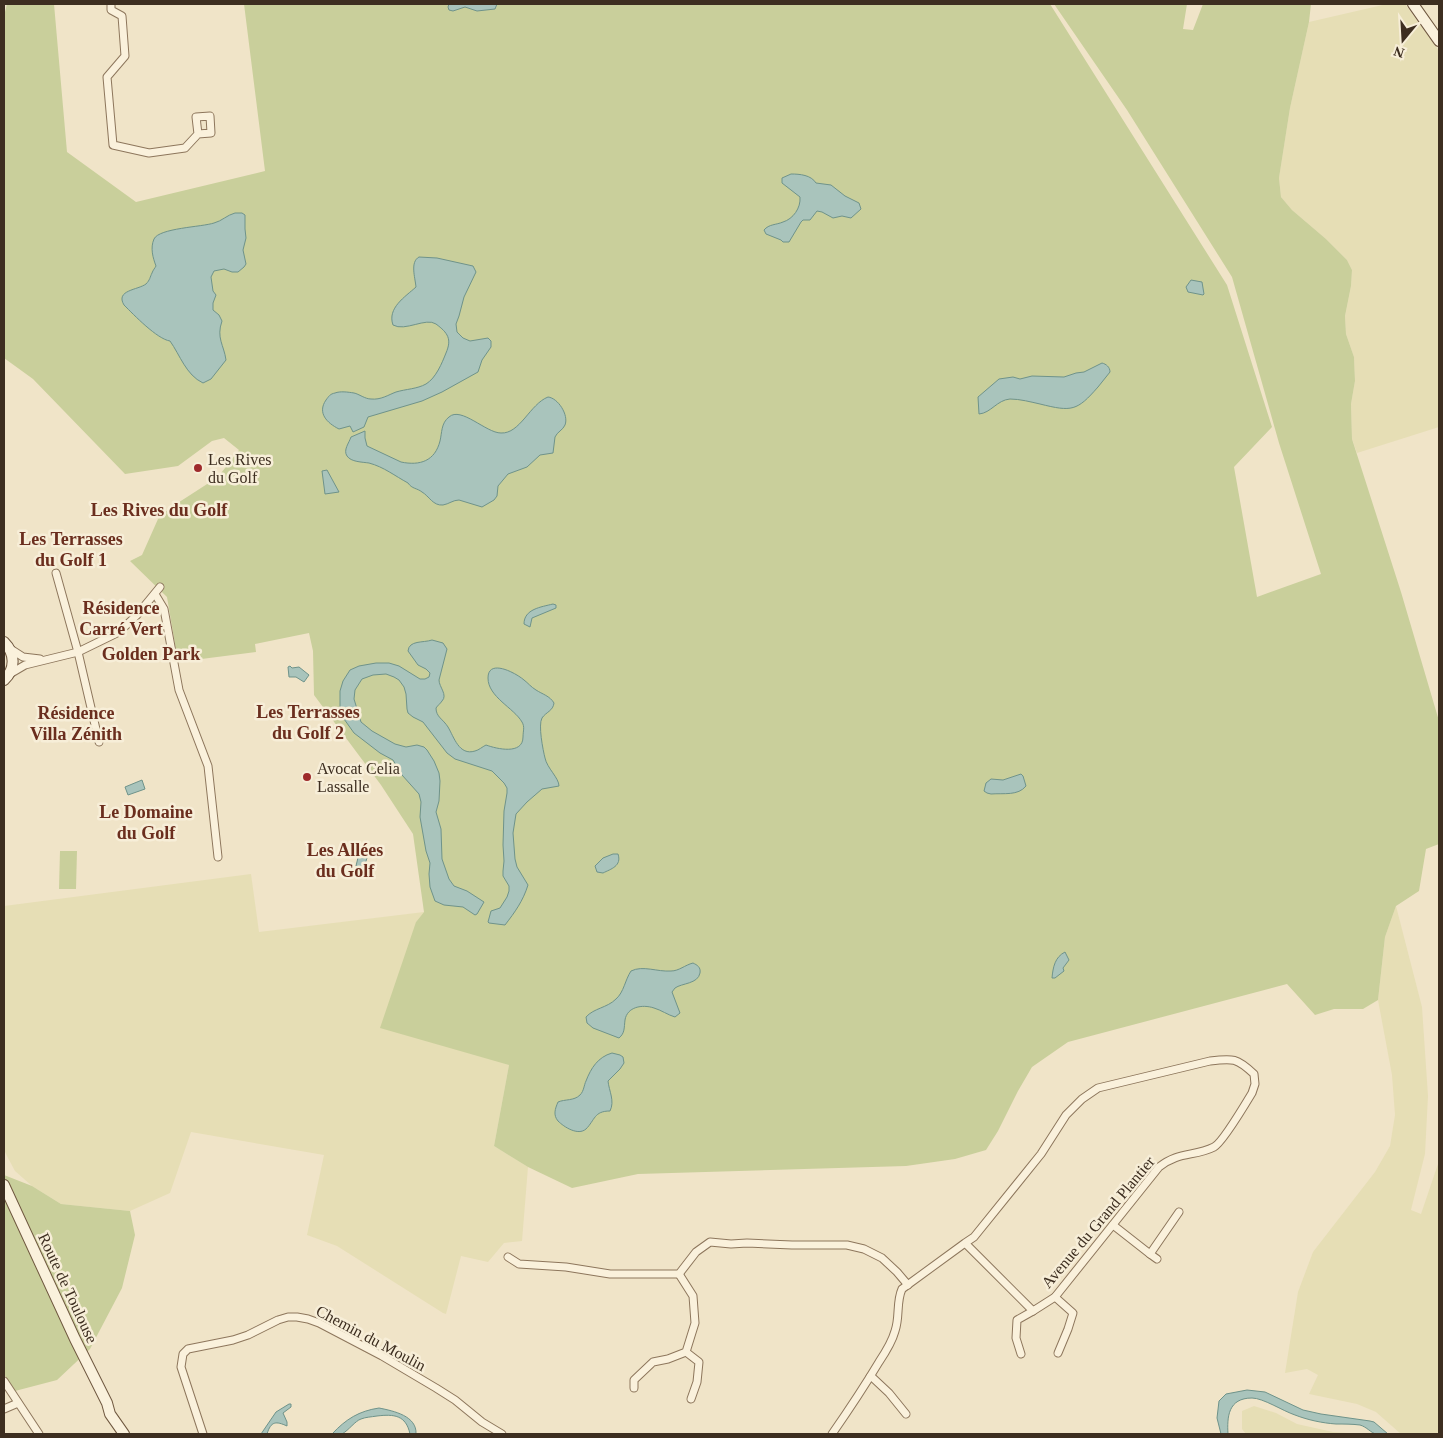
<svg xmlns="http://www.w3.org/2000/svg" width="1443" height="1438" font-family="Georgia,serif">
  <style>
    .farmland { fill: #e6deb5 }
    .green { fill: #c9cf9b }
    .water { fill: #a9c4bc; stroke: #6f938a }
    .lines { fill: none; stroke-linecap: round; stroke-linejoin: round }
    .street-casing { stroke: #8d765c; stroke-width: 9 }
    .secondary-casing { stroke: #6f573f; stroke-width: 12 }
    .street { stroke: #faf1dc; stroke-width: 7 }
    .secondary { stroke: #faf1dc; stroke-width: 10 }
    .poi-dot { fill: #9e2a2b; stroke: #f7eed8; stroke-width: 2 }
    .labels { text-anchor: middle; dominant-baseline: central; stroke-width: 5; stroke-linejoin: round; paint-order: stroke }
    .poi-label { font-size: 16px; fill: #3d2e20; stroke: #f7eed8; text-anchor: start }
    .street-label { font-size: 16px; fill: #3d2e20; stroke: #f7eed8 }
    .neighbourhood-label { font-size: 18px; font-weight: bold; fill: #6b2e1e; stroke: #f7eed8 }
  </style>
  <rect width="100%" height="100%" fill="#f0e4c8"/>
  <g class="farmland">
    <polygon points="1387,4 1405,4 1439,51 1439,427 1357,453 1352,439 1351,404 1355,381 1354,357 1346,334 1345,316 1351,286 1352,270 1347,260 1326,239 1292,210 1281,197 1279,178 1290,108 1309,22"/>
    <polygon points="251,874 259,932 424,912 416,922 509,1065 494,1146 528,1167 522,1241 504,1243 488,1262 461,1256 446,1314 443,1313 337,1246 307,1235 324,1155 191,1132 170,1193 130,1211 61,1204 32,1186 15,1171 8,1158 4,1150 4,906"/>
    <polygon points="1396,906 1422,1007 1428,1096 1425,1154 1411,1210 1421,1214 1439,1161 1439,1153 1439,1434 1401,1434 1376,1412 1357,1404 1309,1394 1318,1375 1307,1369 1285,1373 1298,1292 1313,1252 1375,1172 1390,1146 1395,1115 1392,1075 1378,1000 1385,937"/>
    <polygon points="1254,1406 1276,1413 1297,1424 1333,1432 1363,1434 1246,1434 1242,1429 1242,1411"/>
  </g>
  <g class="green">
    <polygon points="7,4 54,4 67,152 136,202 265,171 244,4 1050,4 1227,285 1272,427 1234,467 1257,597 1321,574 1279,443 1232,277 1127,110 1054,4 1187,4 1183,29 1193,30 1203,4 1311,4 1309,22 1290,108 1279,178 1281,197 1292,210 1326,239 1347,260 1352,270 1351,286 1345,316 1346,334 1354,357 1355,381 1351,404 1352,439 1401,592 1439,721 1439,844 1426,849 1419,891 1396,906 1385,937 1378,1000 1363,1009 1334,1009 1315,1015 1287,984 1068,1042 1032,1067 1018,1091 998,1131 986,1150 955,1159 906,1166 638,1174 572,1188 528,1167 494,1146 509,1065 380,1028 416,922 424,912 413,834 381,785 314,695 313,651 309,633 255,644 256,652 178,662 167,597 130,561 142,555 158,519 170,508 218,477 239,450 224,438 212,441 178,466 125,474 33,379 4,358 4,16"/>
    <polygon points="60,851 77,851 76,889 59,889"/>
    <polygon points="4,1175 32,1186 61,1204 130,1211 135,1235 122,1288 90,1349 57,1380 15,1391 4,1374"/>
  </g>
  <g class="water">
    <polygon points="449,4 497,4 495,9 477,11 465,7 453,11 449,10 448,7"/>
    <path d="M791,174C800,174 811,175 816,183L831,185L845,196L859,203L861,209L851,218L842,216L833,218L822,212L817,211L810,220H803L801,222L789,242H783L781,240L766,234L764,230C769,224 776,225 783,222C793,219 801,208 800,197L782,183V178Z"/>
    <path d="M235,213H242L245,215V229L246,238L243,250L246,264L244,267L238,272H232L224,269L214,271L211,277L213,291L216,295L213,303V310L219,315L222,321C216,338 224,345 226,360L211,379L203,383C186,375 180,355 170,341C157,339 134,315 124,305C115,290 138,290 146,284C150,280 150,277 152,273C153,270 155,268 156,266C153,258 150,248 154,239C159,228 202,227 214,223C222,221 227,215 235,213Z"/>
    <path d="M419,257L437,258L473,266L476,272L464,297L459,316L456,324L457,332L463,338L470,341L488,338L491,341V347L482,360L478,372L442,392L422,401L368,417L364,427L353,432L350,426L339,429C327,423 317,413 326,400C329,396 330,394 335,393C340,391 348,392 354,393C359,394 365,399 371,399C381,400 388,395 396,392C406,389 417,389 426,384C436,378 442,363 446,353C452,339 448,333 436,324C426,317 405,332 393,325C387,308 405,297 416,287C415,277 410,262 419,257Z"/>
    <polygon points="1191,280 1202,282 1204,294 1203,295 1188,292 1186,287"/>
    <path d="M1102,363C1106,364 1110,367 1110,372C1106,377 1102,382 1098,387C1077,411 1072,412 1040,404C1031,402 1020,399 1010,399C997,400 991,413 979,414L978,397L999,379L1013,377L1020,379L1032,376L1064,377L1076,373L1084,372Z"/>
    <path d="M548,397C558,398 569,415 565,425C563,430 557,432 555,437C554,442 554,448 553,453L540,455L527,467L508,474L498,486L497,496L494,500L482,507L459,500C453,500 449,504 443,505C433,506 429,496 422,492C417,488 412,489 408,483C395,476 384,467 369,463C362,462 351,462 347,456C343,450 349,443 351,437L365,431V438L367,446L401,462C420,466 435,461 440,441C442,433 441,423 449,417C461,406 486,433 501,433C520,434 530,404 548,397Z"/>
    <polygon points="327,470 339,492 325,494 322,471"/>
    <path d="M553,604L556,605V608L532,618L530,627L524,624C524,609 541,607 553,604Z"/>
    <path d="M432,640L443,643L447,649L439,680C439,687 448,695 442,701C440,704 438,705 436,708C436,717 443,719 448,727C454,737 459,756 475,751C479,750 482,747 486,745C497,749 523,755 523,737C523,731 525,727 522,722C514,708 488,697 488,678C488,658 516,673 524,680C528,683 531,687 536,690C542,694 550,696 554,703C553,711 546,712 542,718C538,725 543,750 545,758C547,768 559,778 559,786L542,789L527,802L516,814L513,833L515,859L517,867L528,885C523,901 515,912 505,925L489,923L488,922L491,911L500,908L507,897L509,891V886L503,876V871L504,861L503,845L504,811L507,793V788L504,783L492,771L455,759L447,753L423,722L413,717L408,713L407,709L406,694L404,687L399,680L394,677L386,674L373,675L362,679L355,690L354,699L361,722L372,731L395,744L406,747L417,745L424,747L427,750L434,761L439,773L440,781L439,801L436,812L441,829L442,859L449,879L454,886L467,891L484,902L477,914L475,915L463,907L444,905L435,901L430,887L429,874L430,863L426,851L420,817L421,802L419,794L402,775L393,760L380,753L354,733L344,719L340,708V691L343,681L350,670L359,666L376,663H389L399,666L420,679H425L429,677L430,673L426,669L418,665L408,651C409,640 423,643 432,640Z"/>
    <polygon points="290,666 292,668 299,667 309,675 304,682 296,677 289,677 288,667"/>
    <path d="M1021,774L1023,776L1026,786C1018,796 1004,793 991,794L987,793L984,791L986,783L991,779L1003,780Z"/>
    <polygon points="142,780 145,789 128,795 125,787"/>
    <polygon points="360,849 369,851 364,868 356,866"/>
    <path d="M613,854H618C622,866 611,869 603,873L597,872L595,866L603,858Z"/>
    <path d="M1065,952L1069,960L1063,968L1064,971L1055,978H1052C1053,967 1055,957 1065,952Z"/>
    <path d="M693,963C697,965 701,967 700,973C698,984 682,983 675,988C674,989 673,991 672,992L680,1013L675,1017C668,1015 661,1010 654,1008C642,1004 627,1007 625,1020C624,1028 625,1033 619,1038L593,1028L587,1023L586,1017C594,1008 607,1008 616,999C624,992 625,980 631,971C643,965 657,972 671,971C679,971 685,965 693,963Z"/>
    <path d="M612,1053L620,1055L623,1057L624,1063L620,1069L608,1081C609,1091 615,1101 610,1111C594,1111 595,1120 586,1129C578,1136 564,1127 558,1121C553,1115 555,1109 558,1102C565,1099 574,1101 580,1095C584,1091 584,1085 586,1081C591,1068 598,1057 612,1053Z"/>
    <path d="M1247,1390L1265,1392L1303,1410L1321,1414L1370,1421L1374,1422L1388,1434C1385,1434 1380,1435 1376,1434C1371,1433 1367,1427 1360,1425C1352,1424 1344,1424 1336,1424C1322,1423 1308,1420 1295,1415C1283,1411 1263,1398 1252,1398C1228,1398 1227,1417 1228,1434H1221L1217,1418L1219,1401L1226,1394Z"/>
    <path d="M289,1404H291V1407L283,1413L287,1422V1426C276,1421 271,1421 267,1434H261L276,1412Z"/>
    <path d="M379,1408C394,1411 417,1416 416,1434H410C406,1415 394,1414 377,1416C371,1417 366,1417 361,1419C355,1421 349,1430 342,1434H332C346,1419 359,1411 379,1408Z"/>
  </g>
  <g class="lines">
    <defs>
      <g id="street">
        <polyline points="111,4 111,10 122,16 125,56 107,77 113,145 149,153 185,148 198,134 211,133 210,116 196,117 198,134"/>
        <polyline points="56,573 78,652 99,742"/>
        <polyline points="155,594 164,609 179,690 208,766 218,857"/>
        <polyline points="9,648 23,657 40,659"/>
        <polyline points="8,675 25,665 78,652 119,632 137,615 160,587"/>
        <polyline points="1113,1225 1150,1254"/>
        <polyline points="508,1257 519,1264 566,1267 610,1274 679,1274 696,1252 710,1242 731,1244 747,1243 792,1245 847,1245 864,1249 882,1258 897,1272 908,1285"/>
        <polyline points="1157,1259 1150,1254 1179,1212"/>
        <polyline points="1055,1297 1073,1313 1068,1329 1058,1353"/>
        <polyline points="686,1352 699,1362 697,1382 691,1399"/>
        <polyline points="1021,1354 1016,1338 1017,1320 1033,1311"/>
        <polyline points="870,1377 873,1378 889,1393 906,1414"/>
        <polyline points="4,1381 39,1434"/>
        <polyline points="634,1388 634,1380 653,1362 668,1359 686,1352 695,1323 693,1296 679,1274"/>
        <polyline points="4,1409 18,1403"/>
        <polyline points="203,1434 181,1367 183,1354 188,1349 233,1340 248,1335 278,1320 288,1317 297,1317 308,1319 319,1323 382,1356 436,1388 455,1400 482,1422 502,1434"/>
        <path d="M832,1434C848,1411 864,1387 879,1362C885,1353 892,1342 895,1331C900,1317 896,1302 902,1289L965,1243L974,1237L1041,1154L1066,1115L1082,1099L1098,1088L1210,1061C1233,1058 1237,1058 1254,1074L1255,1084L1252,1093C1246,1103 1222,1143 1214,1147C1194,1157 1179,1151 1159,1167L1055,1297L1033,1311L965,1243"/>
      </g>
      <g id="secondary">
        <polyline points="1413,4 1439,41"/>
        <path d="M4,642C15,653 16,669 4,680"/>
        <polyline points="4,1185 75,1339 107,1403 110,1414 124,1434"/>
      </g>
    </defs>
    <use href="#street" class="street-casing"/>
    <use href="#secondary" class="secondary-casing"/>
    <use href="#street" class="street"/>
    <use href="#secondary" class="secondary"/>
  </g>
  <g class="poi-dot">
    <circle cx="198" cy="468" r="5"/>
    <circle cx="307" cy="777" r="5"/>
  </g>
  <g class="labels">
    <g class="poi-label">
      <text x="208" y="459">Les Rives<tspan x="208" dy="18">du Golf</tspan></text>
      <text x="317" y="768">Avocat Celia<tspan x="317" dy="18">Lassalle</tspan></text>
    </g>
    <g class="street-label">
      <text transform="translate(1098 1222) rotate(-50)">Avenue du Grand Plantier</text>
      <text transform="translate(68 1288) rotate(65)">Route de Toulouse</text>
      <text transform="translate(371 1338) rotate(28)">Chemin du Moulin</text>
    </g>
    <g class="neighbourhood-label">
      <text x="159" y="510">Les Rives du Golf</text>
      <text x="71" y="539">Les Terrasses<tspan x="71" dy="21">du Golf 1</tspan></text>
      <text x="121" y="608">Résidence<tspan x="121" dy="21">Carré Vert</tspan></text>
      <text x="151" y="654">Golden Park</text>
      <text x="308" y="712">Les Terrasses<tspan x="308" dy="21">du Golf 2</tspan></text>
      <text x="76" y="713">Résidence<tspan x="76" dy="21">Villa Zénith</tspan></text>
      <text x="146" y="812">Le Domaine<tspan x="146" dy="21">du Golf</tspan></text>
      <text x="345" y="850">Les Allées<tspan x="345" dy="21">du Golf</tspan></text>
    </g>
  </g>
  <rect width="1443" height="1438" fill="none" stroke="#3d2e20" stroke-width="10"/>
  <g transform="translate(1403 40) rotate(198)" stroke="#f7eed8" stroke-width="4" paint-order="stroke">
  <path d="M0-4L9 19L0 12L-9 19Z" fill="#3d2e20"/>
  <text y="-8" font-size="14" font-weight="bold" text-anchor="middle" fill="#3d2e20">N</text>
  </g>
</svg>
